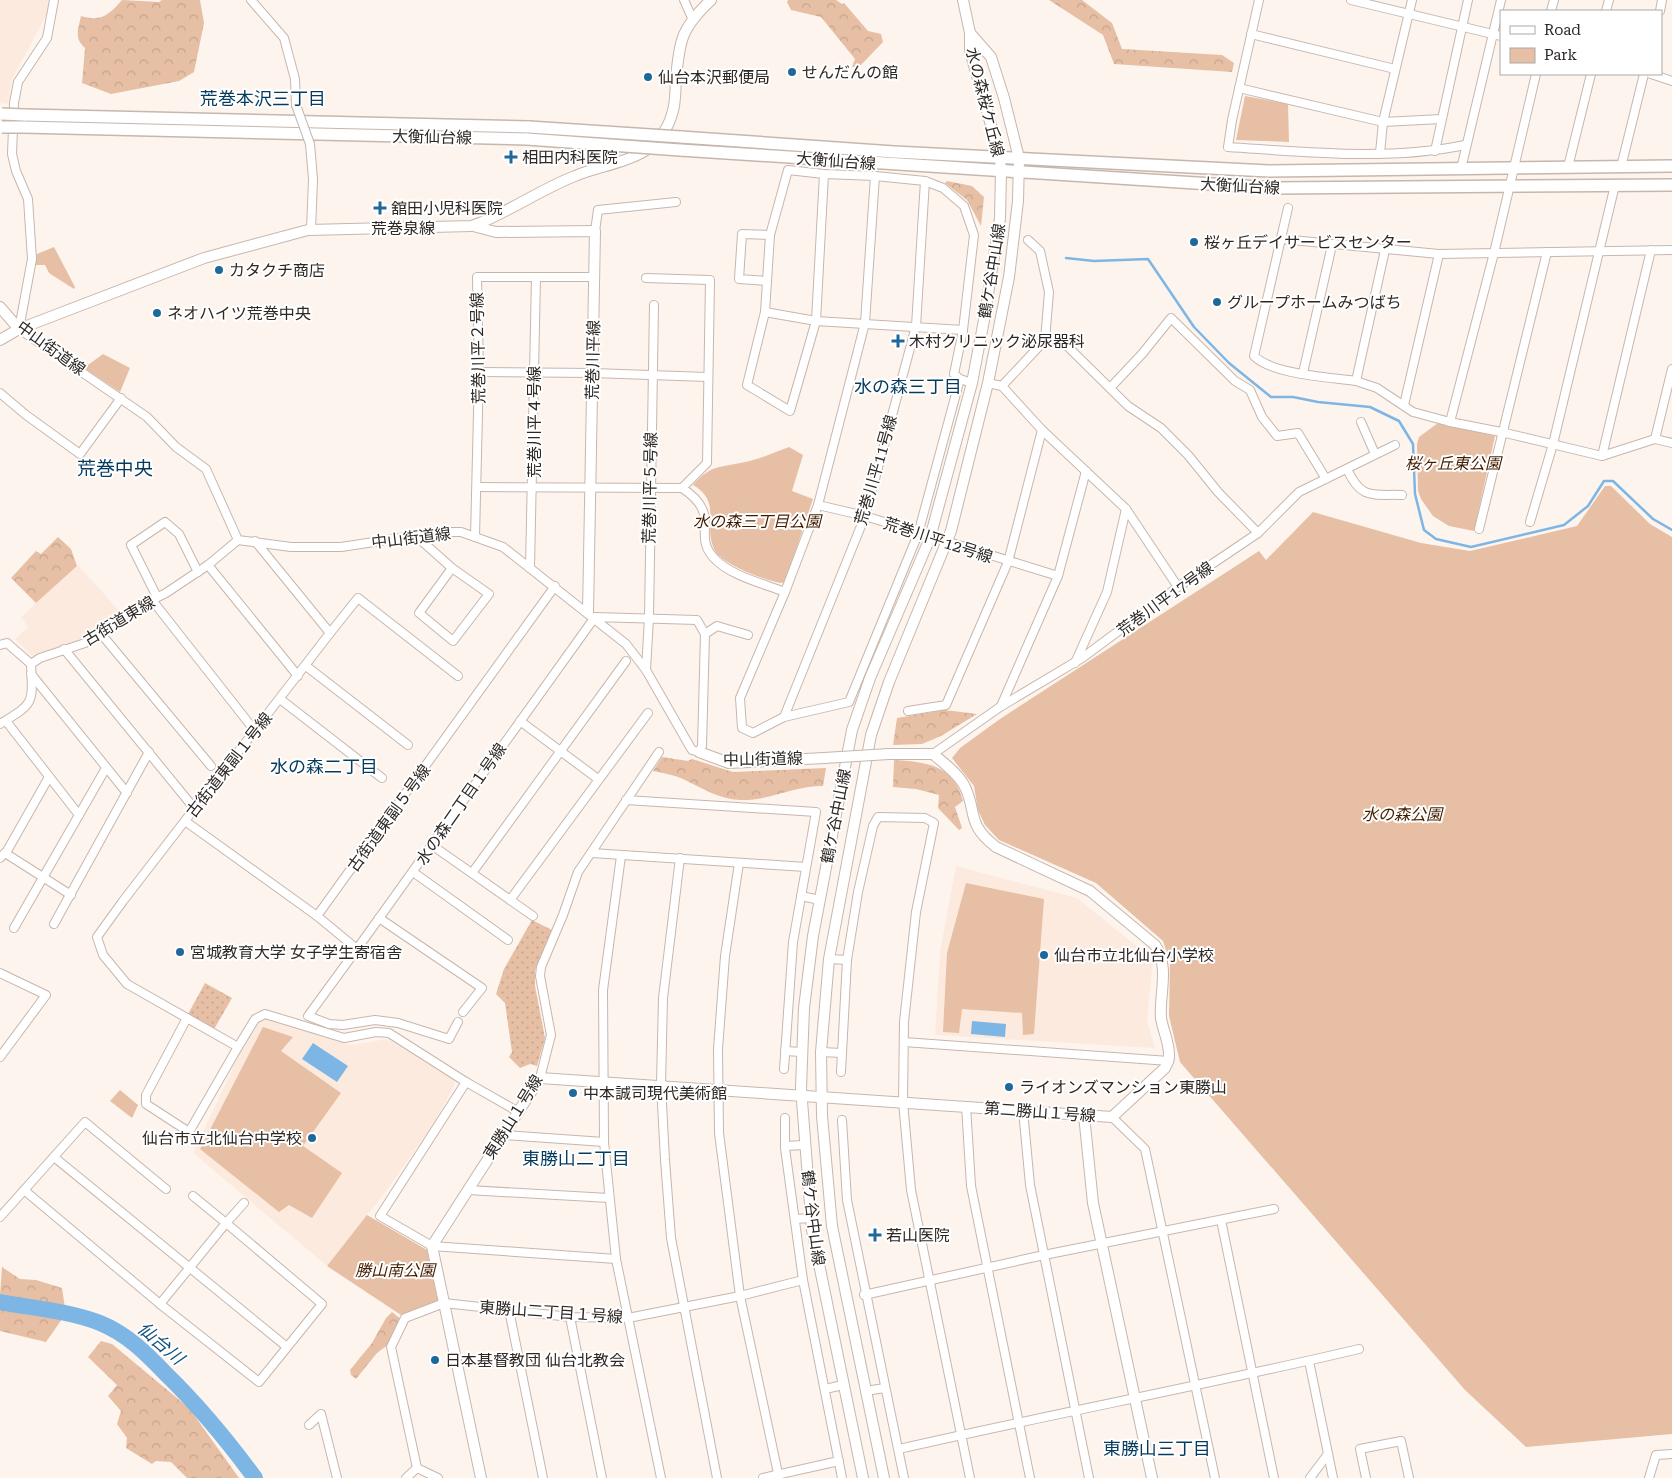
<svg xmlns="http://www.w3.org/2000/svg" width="1672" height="1478" font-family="'Roboto Serif','Noto Sans JP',serif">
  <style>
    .built { fill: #fceade }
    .grass { fill: url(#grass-dots) }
    .forest { fill: url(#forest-crowns) }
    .park { fill: #e6bfa4 }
    .water { fill: #7db6e5 }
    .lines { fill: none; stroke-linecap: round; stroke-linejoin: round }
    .stream { stroke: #7db6e5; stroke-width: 2.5 }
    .river { stroke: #7db6e5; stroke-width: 16 }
    .minor-casing { stroke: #c6b7ad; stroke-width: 10 }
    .tertiary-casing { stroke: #c6b7ad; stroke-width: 12 }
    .secondary-casing { stroke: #c6b7ad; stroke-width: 14 }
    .minor { stroke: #fff; stroke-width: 8 }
    .tertiary { stroke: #fff; stroke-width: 10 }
    .secondary { stroke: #fff; stroke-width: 11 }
    .minor-bridge-casing { stroke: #c6b7ad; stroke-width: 10; stroke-linecap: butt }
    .tertiary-bridge-casing { stroke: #c6b7ad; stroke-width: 12; stroke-linecap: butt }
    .secondary-bridge-casing { stroke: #c6b7ad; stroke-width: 14; stroke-linecap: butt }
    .minor-bridge { stroke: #fff; stroke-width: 8 }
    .tertiary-bridge { stroke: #fff; stroke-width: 10 }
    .secondary-bridge { stroke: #fff; stroke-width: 11 }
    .poi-dot { fill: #1f689c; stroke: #fff; stroke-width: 2 }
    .labels { text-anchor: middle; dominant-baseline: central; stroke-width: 4; stroke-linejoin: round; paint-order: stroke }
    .poi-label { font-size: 16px; fill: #2e2825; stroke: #fff; text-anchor: start }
    .street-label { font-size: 16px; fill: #2e2825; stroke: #fff }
    .park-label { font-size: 16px; font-style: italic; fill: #441e00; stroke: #fff }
    .neighbourhood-label { font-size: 18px; fill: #053b5e; stroke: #fff }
    .water-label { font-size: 18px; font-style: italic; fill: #11537f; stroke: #fff }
    .quarter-label { font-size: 19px; fill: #053b5e; stroke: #fff }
  </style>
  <defs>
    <pattern id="grass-dots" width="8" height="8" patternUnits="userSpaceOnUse" patternTransform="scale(1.25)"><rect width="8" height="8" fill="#e6bfa4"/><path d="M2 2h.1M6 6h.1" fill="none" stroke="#c6a48d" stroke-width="1.8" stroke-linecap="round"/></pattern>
    <pattern id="forest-crowns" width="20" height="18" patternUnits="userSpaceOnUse" patternTransform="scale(1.25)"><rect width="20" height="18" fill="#e6bfa4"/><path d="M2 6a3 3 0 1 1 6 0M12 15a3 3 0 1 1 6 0" fill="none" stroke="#c6a48d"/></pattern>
  </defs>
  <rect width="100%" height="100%" fill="#fef4ee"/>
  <g class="built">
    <polygon points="0,0 49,0 47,14 12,79 8,104 0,103"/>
    <polygon points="78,565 120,612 101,631 33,657 15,639 28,627 21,617"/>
    <polygon points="956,866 1077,898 1153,959 1147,1021 1155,1048 935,1035 940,952"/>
    <polygon points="266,1017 352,1045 387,1039 453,1075 455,1084 434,1123 387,1190 327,1266 193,1153 254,1023"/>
  </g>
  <g class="grass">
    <polygon points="532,920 552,930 535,971 535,986 545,1038 537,1066 530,1064 520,1068 509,1057 512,1052 505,1003 496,994 504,969"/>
    <polygon points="205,983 232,998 213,1031 187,1016"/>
  </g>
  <g class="forest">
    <path d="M122,0L159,2L162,0H200L204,23L194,72L179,81L111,94L82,83L85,48C74,38 78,30 81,16C101,22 109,15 122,0Z"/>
    <polygon points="788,0 836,0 842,4 844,3 868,31 881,34 883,42 859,67 852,67 855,59 821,17 791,10 787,2"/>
    <polygon points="1049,0 1082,0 1112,23 1122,49 1222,55 1234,63 1232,72 1114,64 1103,35"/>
    <polygon points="947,181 972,186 984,197 981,226 967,200 945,183"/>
    <polygon points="58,537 71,549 77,566 36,603 11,578 36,551 41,554"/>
    <polygon points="945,710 977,714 941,736 922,744 893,745 897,718"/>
    <path d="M662,757L688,761L692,759L733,772L826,768L823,786C793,786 769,801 740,800C718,799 702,788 683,779C674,775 663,773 653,771Z"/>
    <path d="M894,760C927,762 954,765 963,801L955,807L962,828L959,830L938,808L939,795L916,789L893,787Z"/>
    <polygon points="2,1267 20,1279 36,1280 62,1288 65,1308 0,1295"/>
    <polygon points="0,1309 62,1319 46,1342 0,1331"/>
    <polygon points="392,1312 402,1320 389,1344 377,1353 356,1379 351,1375 350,1370 372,1343 386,1318"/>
    <polygon points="101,1341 112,1344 189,1408 239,1478 187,1478 171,1462 156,1461 152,1464 126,1448 127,1438 117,1424 121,1411 108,1396 117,1385 88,1357"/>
  </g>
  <g class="park">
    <polygon points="1245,96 1288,104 1289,142 1236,140"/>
    <polygon points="54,247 75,287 74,289 49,273 45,265 35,265 37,254"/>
    <polygon points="103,354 130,368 120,392 84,368"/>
    <polygon points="1438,423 1495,436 1474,531 1449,526 1433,516 1421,499 1418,491 1417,444 1419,437"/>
    <path d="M789,447L803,455L792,491L813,499L785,582L781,583C764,580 724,565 715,551C702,526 723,502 693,485C712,464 719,468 745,462C760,459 775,452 789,447Z"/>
    <polygon points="1605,486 1611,486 1650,524 1672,537 1672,1434 1526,1447 1465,1390 1180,1062 1169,1016 1170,962 1163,941 1096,883 999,840 985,825 978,810 974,786 952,758 960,748 1000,719 1259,551 1266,560 1313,512 1421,543 1470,551 1577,526"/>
    <polygon points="966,883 1044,899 1034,1034 1023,1035 1022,1013 962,1009 959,1033 943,1032 947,953"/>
    <polygon points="263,1027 293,1037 281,1051 341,1093 303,1146 342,1173 312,1218 289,1205 279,1212 200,1149"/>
    <polygon points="120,1090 138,1105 132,1118 110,1101"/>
    <polygon points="367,1215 427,1250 438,1301 401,1315 327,1266"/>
  </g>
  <g class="water">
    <polygon points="972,1021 1006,1024 1005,1037 971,1034"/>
    <polygon points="313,1043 348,1066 337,1082 302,1059"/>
  </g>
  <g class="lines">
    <polyline class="stream" points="1066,258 1094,261 1148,259 1194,327 1229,363 1271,397 1293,397 1318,402 1370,407 1399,421 1413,444 1415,494 1424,530 1436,539 1471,547 1564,525 1588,506 1604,481 1613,481 1653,519 1672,530"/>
    <path class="river" d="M0,1302C33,1308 69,1311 100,1323C127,1334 146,1353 166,1374C199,1406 227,1440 255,1478"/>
    <defs>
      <g id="minor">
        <polyline points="54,0 47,38 18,82 14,103 12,154 16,171 28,199 32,259 19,329 147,417 176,447 206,469 238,540 291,547 341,547 440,532 461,532 503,547 626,644 646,670 689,745 692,750 699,752 702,746 705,634 697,620 595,617 357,949 317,916"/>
        <polyline points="251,0 284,38 295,79 296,105"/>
        <polyline points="684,0 692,18"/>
        <path d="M1259,0L1232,120L1228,147C1306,152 1388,161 1465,145"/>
        <polyline points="1351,0 1501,36"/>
        <polyline points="1551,11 1554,0"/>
        <polyline points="1606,11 1609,0"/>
        <polyline points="1660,11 1662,0"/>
        <polyline points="1251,34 1395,69"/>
        <polyline points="1536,74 1494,253 1450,422 1501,432 1602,456 1655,439 1672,369"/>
        <polyline points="1651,74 1672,81"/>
        <polyline points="1239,88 1383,122 1441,119"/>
        <polyline points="310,144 313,179 311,230"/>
        <polyline points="1435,151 1468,0"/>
        <polyline points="1380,153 1383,122 1412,0"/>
        <polyline points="1568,167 1591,74"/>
        <polyline points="1621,167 1644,74"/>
        <polyline points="1461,169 1501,0"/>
        <polyline points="824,174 788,170 770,235 765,312 747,385 790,411 816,321 824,174 875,176 865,323 818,505 785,592 740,698 742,728 753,733 784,717 849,702 918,534 960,379"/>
        <polyline points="875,176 925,181 943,188 964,206 974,235 963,330 954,374 960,379 972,383"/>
        <path d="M1288,208L1254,356C1274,375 1328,377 1356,381"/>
        <polyline points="595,231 598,210 676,202"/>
        <polyline points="1281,239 1439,254 1672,250"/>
        <polyline points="1028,240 1040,251 1049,292 1045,340"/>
        <polyline points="1385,250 1356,381 1377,388 1413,412 1450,422"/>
        <polyline points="646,278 710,280 707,463 682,488"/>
        <polyline points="767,281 739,279 742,234 770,235"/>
        <polyline points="765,312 816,321 963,330"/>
        <polyline points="479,372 593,373 707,377"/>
        <polyline points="1303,373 1332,245"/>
        <polyline points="988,383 1002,386 1042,430 1126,509 1178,587"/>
        <polyline points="1002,386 1045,340 1058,337 1128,406 1161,428 1188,455 1218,492 1258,533"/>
        <polyline points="1110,388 1142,354 1171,318 1235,381 1250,390 1262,417 1277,436 1298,433 1326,479"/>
        <polyline points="0,393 26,415 80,454 121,398"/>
        <polyline points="1404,405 1439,254"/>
        <polyline points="1361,422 1375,454"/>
        <polyline points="1655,439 1672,443"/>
        <polyline points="1602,456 1651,250"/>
        <path d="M1347,469C1361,500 1372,494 1402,495"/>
        <polyline points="477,487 682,488"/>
        <path d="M682,488C723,515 692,533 713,557C730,576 762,583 785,592"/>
        <polyline points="818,505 865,516 1058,576"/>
        <polyline points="1530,522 1553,444 1615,185"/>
        <polyline points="1479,529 1547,252"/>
        <polyline points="416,536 452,568 419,613 453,641 489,594 452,568"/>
        <polyline points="475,537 479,372 477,277 595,277"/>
        <polyline points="255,541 330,633 123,901 97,937 103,955 127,984 238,1047 255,1019 265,1014 344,1038 376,1032 389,1033 466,1082 517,1111"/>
        <polyline points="208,565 298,676"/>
        <polyline points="530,568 536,277"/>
        <polyline points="157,597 131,545 165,522 179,534 198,572"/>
        <polyline points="152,600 255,731"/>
        <polyline points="330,633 358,598 458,676"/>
        <polyline points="705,634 717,626 748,635"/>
        <polyline points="102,635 211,766"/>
        <polyline points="0,645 7,643 31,664"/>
        <polyline points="64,649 194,808"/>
        <polyline points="1075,663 1107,592 1126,509"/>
        <polyline points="306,666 408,745"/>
        <polyline points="646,670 649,618 654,305"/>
        <polyline points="31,674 127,793"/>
        <polyline points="280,699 382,778"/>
        <polyline points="1001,706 1058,576 1086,471"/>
        <polyline points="908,711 946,705 1008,562 1042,430"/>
        <polyline points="784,717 865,516 916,326 925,181"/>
        <polyline points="6,721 79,815"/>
        <polyline points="520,721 598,779"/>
        <path d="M0,724C34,703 33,705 31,664L40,658L85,643L103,634L130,611L166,593L208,565L238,540"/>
        <polyline points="933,754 1000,707 1082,658 1178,587 1258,533 1299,492 1395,445"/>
        <polyline points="626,800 816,812 793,942 784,1069"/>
        <polyline points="185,821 317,916 555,586"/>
        <polyline points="433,846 533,916"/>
        <polyline points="5,853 71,895"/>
        <polyline points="592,853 806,867"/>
        <polyline points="621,856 603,990 604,1142 616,1259 661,1478"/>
        <polyline points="0,858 7,851 49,777"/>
        <polyline points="680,858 663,998 661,1085 665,1160 671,1238 717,1478"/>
        <polyline points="739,863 725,956 718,1049 719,1133 740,1296 779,1478"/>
        <polyline points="413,872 508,940"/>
        <polyline points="472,873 626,661"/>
        <polyline points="801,896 820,900"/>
        <polyline points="510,900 648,713"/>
        <polyline points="379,918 482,988 463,1012"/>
        <polyline points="54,924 149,752"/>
        <polyline points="14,928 106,768"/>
        <polyline points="357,949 308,1016 329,1024 343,1025 375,1020 398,1023 449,1039 458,1022"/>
        <polyline points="829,959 847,960"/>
        <polyline points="0,973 46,995 0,1057"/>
        <polyline points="187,1018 146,1095 146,1104 189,1132 238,1047"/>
        <polyline points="904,1042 1169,1061"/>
        <polyline points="785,1051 802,1052"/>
        <polyline points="821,1052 842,1053"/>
        <polyline points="841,1072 847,960 858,892 873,826 878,817 925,818 934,823 916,912 904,1022 903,1102 911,1190 970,1478"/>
        <polyline points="540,1078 551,1035 540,976 541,967 563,915 578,872 659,752"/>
        <polyline points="466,1082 380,1216 432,1246 616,1259"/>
        <polyline points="966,1106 971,1186 1030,1478"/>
        <polyline points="1023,1110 1030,1185 1089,1478"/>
        <polyline points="1112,1117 1145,1149 1215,1478"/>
        <polyline points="785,1118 785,1148 803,1280 842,1478"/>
        <polyline points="842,1120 847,1200 904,1478"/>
        <polyline points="503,1135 604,1142"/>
        <polyline points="785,1146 804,1145"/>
        <polyline points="54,1157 287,1347"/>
        <polyline points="24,1190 160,1304 259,1382 322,1304 226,1223 244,1203"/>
        <polyline points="468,1190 609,1198"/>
        <polyline points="0,1217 85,1122 166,1189"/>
        <polyline points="795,1219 811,1218"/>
        <polyline points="1221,1220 1274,1478"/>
        <polyline points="864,1295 1044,1255 1274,1209"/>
        <polyline points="160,1304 226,1223 193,1196"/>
        <polyline points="509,1310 543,1478"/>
        <polyline points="570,1317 602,1478"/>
        <polyline points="1309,1361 1333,1478"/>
        <polyline points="825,1389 843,1385"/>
        <polyline points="865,1391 885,1388"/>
        <polyline points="309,1425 321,1414 337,1478"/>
        <path d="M899,1449C1052,1414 1206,1385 1359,1349"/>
        <polyline points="417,1468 391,1347 405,1318 444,1303 570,1317 628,1318 740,1296 803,1280"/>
        <polyline points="406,1478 417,1468 438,1478"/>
        <polyline points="763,1478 839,1461"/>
        <polyline points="1310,1478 1328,1454"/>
        <polyline points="1366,1478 1360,1449 1401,1441 1409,1478"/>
        <polyline points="1649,1478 1656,1455 1672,1454"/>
      </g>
      <g id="tertiary">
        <polyline points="473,226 496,232 595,231 588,612"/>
        <polyline points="0,307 19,329"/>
        <path d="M0,340L19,329L204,258L308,230L472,226C508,213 539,190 575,176C596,167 622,164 643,152C657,144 668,129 672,114C676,103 675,91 676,80C679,40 682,27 711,0"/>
        <polyline points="699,752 729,763 824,758"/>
        <polyline points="1084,1115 1093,1203 1152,1478"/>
        <path d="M481,1478L432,1246L540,1078L1112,1117L1165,1068C1167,1064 1169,1061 1169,1057C1170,1044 1163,1031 1161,1018C1159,995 1170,966 1155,945L1090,891L996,847C965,823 978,812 964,785C957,773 944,763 933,754H889"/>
        <polyline points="863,1478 812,1230 801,1088 804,1008 813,936 852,730 870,678 930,538 972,383 984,320 1000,218 1001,171 1000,157 970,51 970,33 963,0"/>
        <polyline points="884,1478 832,1226 822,1116 821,1052 829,959 871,735 889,682 951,531 988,383 1009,277 1018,201 1019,158 1004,98 991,57 970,33"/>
      </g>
      <g id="secondary">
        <polyline points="24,115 529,127"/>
        <polyline points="23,127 527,139"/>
        <polyline points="681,137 894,152 1269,171 1672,166"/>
        <polyline points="680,150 1274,188 1672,185"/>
      </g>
    </defs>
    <use href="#minor" class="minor-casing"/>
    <use href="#tertiary" class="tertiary-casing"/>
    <use href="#secondary" class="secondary-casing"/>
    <use href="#minor" class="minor"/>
    <use href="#tertiary" class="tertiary"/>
    <use href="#secondary" class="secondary"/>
    <defs>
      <polyline id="minor-bridge" points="296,105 310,144"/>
      <polyline id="tertiary-bridge" points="824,758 889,754"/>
      <g id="secondary-bridge">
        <polyline points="2,114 24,115"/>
        <polyline points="2,127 23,127"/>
        <polyline points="529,127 681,137"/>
        <polyline points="527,139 680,150"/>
      </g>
    </defs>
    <use href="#minor-bridge" class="minor-bridge-casing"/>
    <use href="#tertiary-bridge" class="tertiary-bridge-casing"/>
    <use href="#secondary-bridge" class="secondary-bridge-casing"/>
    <use href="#minor-bridge" class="minor-bridge"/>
    <use href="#tertiary-bridge" class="tertiary-bridge"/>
    <use href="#secondary-bridge" class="secondary-bridge"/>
  </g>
  <g class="poi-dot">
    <circle cx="792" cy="72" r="5"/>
    <circle cx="648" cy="77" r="5"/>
    <path d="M508.5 149.5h5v5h5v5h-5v5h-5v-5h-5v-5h5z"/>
    <path d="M377.5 200.5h5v5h5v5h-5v5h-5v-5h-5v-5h5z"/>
    <circle cx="1194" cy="242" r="5"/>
    <circle cx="219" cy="270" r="5"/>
    <circle cx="1217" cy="302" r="5"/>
    <circle cx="157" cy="313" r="5"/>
    <path d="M895.5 333.5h5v5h5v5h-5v5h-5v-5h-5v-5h5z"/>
    <circle cx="180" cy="952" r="5"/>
    <circle cx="1044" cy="955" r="5"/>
    <circle cx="1009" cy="1087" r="5"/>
    <circle cx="573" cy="1093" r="5"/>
    <circle cx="312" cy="1138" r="5"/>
    <path d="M872.5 1227.5h5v5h5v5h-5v5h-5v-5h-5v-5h5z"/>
    <circle cx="435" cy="1360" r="5"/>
  </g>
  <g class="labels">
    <g class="poi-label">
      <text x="802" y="72">せんだんの館</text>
      <text x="658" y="77">仙台本沢郵便局</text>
      <text x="522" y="157">相田内科医院</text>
      <text x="391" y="208">舘田小児科医院</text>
      <text x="1204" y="242">桜ヶ丘デイサービスセンター</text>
      <text x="229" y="270">カタクチ商店</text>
      <text x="1227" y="302">グループホームみつばち</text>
      <text x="167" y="313">ネオハイツ荒巻中央</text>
      <text x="909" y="341">木村クリニック泌尿器科</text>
      <text x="190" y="952">宮城教育大学 女子学生寄宿舎</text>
      <text x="1054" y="955">仙台市立北仙台小学校</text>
      <text x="1019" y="1087">ライオンズマンション東勝山</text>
      <text x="583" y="1093">中本誠司現代美術館</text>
      <text x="302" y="1138" text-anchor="end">仙台市立北仙台中学校</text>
      <text x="886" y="1235">若山医院</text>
      <text x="445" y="1360">日本基督教団 仙台北教会</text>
    </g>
    <g class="street-label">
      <text transform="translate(985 102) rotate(76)">水の森桜ケ丘線</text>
      <text transform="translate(432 137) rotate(1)">大衡仙台線</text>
      <text transform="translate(836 161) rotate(4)">大衡仙台線</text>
      <text transform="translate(1240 186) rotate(3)">大衡仙台線</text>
      <text x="403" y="228">荒巻泉線</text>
      <text transform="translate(992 271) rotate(-81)">鶴ケ谷中山線</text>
      <text transform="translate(51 348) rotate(36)">中山街道線</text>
      <text transform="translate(478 348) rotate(-91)">荒巻川平２号線</text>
      <text transform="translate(593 360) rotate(-89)">荒巻川平線</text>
      <text transform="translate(534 422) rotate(-90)">荒巻川平４号線</text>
      <text transform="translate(876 470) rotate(-74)">荒巻川平11号線</text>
      <text transform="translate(650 488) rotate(-89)">荒巻川平５号線</text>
      <text transform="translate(411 538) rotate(-7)">中山街道線</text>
      <text transform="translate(938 540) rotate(18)">荒巻川平12号線</text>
      <text transform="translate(1165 599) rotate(-36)">荒巻川平17号線</text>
      <text transform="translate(119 621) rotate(-31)">古街道東線</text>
      <text transform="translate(763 759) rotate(-1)">中山街道線</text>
      <text transform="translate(229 765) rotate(-52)">古街道東副１号線</text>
      <text transform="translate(461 804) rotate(-55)">水の森二丁目１号線</text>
      <text transform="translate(836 816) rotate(-79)">鶴ケ谷中山線</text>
      <text transform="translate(389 818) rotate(-54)">古街道東副５号線</text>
      <text transform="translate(1040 1112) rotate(4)">第二勝山１号線</text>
      <text transform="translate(513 1117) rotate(-58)">東勝山１号線</text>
      <text transform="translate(813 1218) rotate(83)">鶴ケ谷中山線</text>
      <text transform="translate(551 1312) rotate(4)">東勝山二丁目１号線</text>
    </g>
    <g class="park-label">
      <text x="1453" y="463">桜ヶ丘東公園</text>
      <text x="757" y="521">水の森三丁目公園</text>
      <text x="1402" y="814">水の森公園</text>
      <text x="395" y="1270">勝山南公園</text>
    </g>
    <g class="neighbourhood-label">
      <text x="263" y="98">荒巻本沢三丁目</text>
      <text x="908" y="386">水の森三丁目</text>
      <text x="324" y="766">水の森二丁目</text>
      <text x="576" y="1158">東勝山二丁目</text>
      <text x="1157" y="1448">東勝山三丁目</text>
    </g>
    <g class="water-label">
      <text transform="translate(161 1343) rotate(41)">仙台川</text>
    </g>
    <g class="quarter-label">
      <text x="115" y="468">荒巻中央</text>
    </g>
  </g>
  <rect x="1500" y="10" width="162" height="65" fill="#ffffff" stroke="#aba9a8"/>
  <rect x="1510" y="26" width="25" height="8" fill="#ffffff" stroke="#aba9a8"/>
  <text x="1544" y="35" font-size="15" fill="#2e2825">Road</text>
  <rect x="1510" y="48" width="25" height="15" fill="#e6bfa4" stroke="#aba9a8"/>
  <text x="1544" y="60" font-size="15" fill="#2e2825">Park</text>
</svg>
